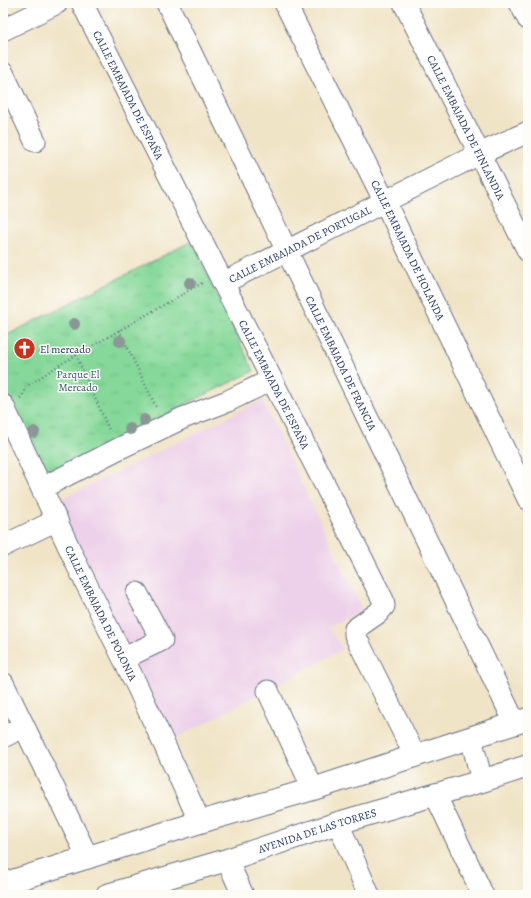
<svg xmlns="http://www.w3.org/2000/svg" width="531" height="898" font-family="Alegreya,serif">
  <style>
    .built { fill: #edd0e9 }
    .grass { fill: url(#grass-tufts); stroke: #50847c }
    .lines { fill: none; stroke-linecap: round; stroke-linejoin: round }
    .minor-casing { stroke: #666e82; stroke-width: 23 }
    .major-casing { stroke: #666e82; stroke-width: 24 }
    .path { stroke: #666e82; stroke-width: 2.5; stroke-dasharray: 1 3; stroke-linecap: butt }
    .minor { stroke: #fff; stroke-width: 21 }
    .major { stroke: #fff; stroke-width: 22 }
    .tree { fill: #8a9895 }
    .labels { text-anchor: middle; dominant-baseline: central; stroke-width: 3; stroke-linejoin: round; paint-order: stroke }
    .street-label { font-size: 11px; fill: #1b2f5e; stroke: #fdfcf7 }
    .poi-label { font-size: 11px; fill: #1b2f5e; stroke: #fdfcf7; text-anchor: start }
    .park-label { font-size: 11px; fill: #36596d; stroke: #fdfcf7 }
  </style>
  <defs>
    <pattern id="grass-tufts" width="24" height="20" patternUnits="userSpaceOnUse"><rect width="24" height="20" fill="#85d899"/><path d="M3 7l-1-3M5 7V3M7 7l1-3M15 17l-1-3M17 17v-4M19 17l1-3" fill="none" stroke="#72ba86"/></pattern>
  </defs>
  <rect width="100%" height="100%" fill="#fdfcf7"/>
  <filter id="ink" filterUnits="userSpaceOnUse"><feTurbulence type="fractalNoise" baseFrequency=".025" numOctaves="2"/><feDisplacementMap in="SourceGraphic" scale="8" xChannelSelector="R" yChannelSelector="G"/><feConvolveMatrix kernelMatrix="1 2 1 2 8 2 1 2 1" color-interpolation-filters="sRGB"/></filter>
  <filter id="wash" filterUnits="userSpaceOnUse"><feTurbulence type="fractalNoise" baseFrequency=".012" numOctaves="4" result="noise"/><feDisplacementMap in="SourceGraphic" scale="16" xChannelSelector="R" yChannelSelector="G"/><feGaussianBlur stdDeviation="0.9" result="paint"/><feColorMatrix in="noise" values="0 0 0 0 0 0 0 0 0 0 0 0 0 0 0 0 0 1.4 0 .05"/><feComposite in="paint" operator="in"/></filter>
  <g filter="url(#wash)">
    <rect width="100%" height="100%" fill="#f0e4c6"/>
    <polygon class="built" points="262,400 362,610 328,628 343,649 164,745 50,505"/>
    <polygon class="grass" points="192,241 214,290 254,371 186,404 36,485 3,412 3,337"/>
  </g>
  <g filter="url(#ink)">
    <g class="lines">
      <defs>
        <g id="minor">
          <path id="s1" d="M82,3L383,600L384,606L378,613L355,629V635L415,756"/>
          <path id="s2" d="M167,3L515,723"/>
          <path id="s3" d="M285,3L385,202L528,499"/>
          <path id="s4" d="M404,3L528,251"/>
          <polyline points="520,3 528,19"/>
          <polyline points="3,30 57,3"/>
          <polyline points="3,73 35,141"/>
          <path id="s5" d="M223,283L479,154L528,132"/>
          <path id="s6" d="M3,405L78,567L138,688L200,822"/>
          <polyline points="42,488 118,449 183,418 228,401 271,380"/>
          <polyline points="3,546 57,520"/>
          <polyline points="124,658 162,640 137,593"/>
          <polyline points="3,683 88,858"/>
          <polyline points="268,691 313,789"/>
          <polyline points="3,737 23,727"/>
          <polyline points="471,738 482,781"/>
          <polyline points="435,794 483,895"/>
          <polyline points="338,823 369,895"/>
          <polyline points="227,860 243,895"/>
        </g>
        <g id="major">
          <polyline points="3,884 200,822 313,789 528,719"/>
          <path id="s7" d="M107,895L227,860L338,823L482,781L528,766"/>
        </g>
      </defs>
      <use href="#minor" class="minor-casing"/>
      <use href="#major" class="major-casing"/>
      <g class="path">
        <polyline points="119,330 157,409"/>
        <polyline points="76,355 110,432"/>
        <polyline points="20,398 22,396 27,386 61,364 202,283"/>
      </g>
      <use href="#minor" class="minor"/>
      <use href="#major" class="major"/>
    </g>
    <g class="tree">
      <circle cx="190" cy="283" r="6"/>
      <circle cx="74" cy="324" r="6"/>
      <circle cx="120" cy="341" r="6"/>
      <circle cx="144" cy="420" r="6"/>
      <circle cx="130" cy="429" r="6"/>
      <circle cx="34" cy="432" r="6"/>
    </g>
  </g>
  <defs>
    <symbol id="church-disc" viewBox="-11 -11 22 22"><circle r="9.5" fill="#c8321e" stroke="#fdfcf7"/><path d="M-1.2-6h2.4v3.5h3.3v2.4h-3.3V6h-2.4V-.1h-3.3v-2.4h3.3Z" fill="#fff"/></symbol>
  </defs>
  <g fill-rule="evenodd">
    <use href="#church-disc" x="12" y="336" width="25" height="25"/>
  </g>
  <g class="labels">
    <g class="street-label">
      <text stroke="none"><textPath href="#s1" startOffset="103">CALLE EMBAJADA DE ESPAÑA</textPath></text>
      <text stroke="none"><textPath href="#s4" startOffset="139">CALLE EMBAJADA DE FINLANDIA</textPath></text>
      <text stroke="none"><textPath href="#s5" startOffset="86">CALLE EMBAJADA DE PORTUGAL</textPath></text>
      <text stroke="none"><textPath href="#s3" startOffset="276">CALLE EMBAJADA DE HOLANDA</textPath></text>
      <text stroke="none"><textPath href="#s2" startOffset="400">CALLE EMBAJADA DE FRANCIA</textPath></text>
      <text stroke="none"><textPath href="#s1" startOffset="427">CALLE EMBAJADA DE ESPAÑA</textPath></text>
      <text stroke="none"><textPath href="#s6" startOffset="230">CALLE EMBAJADA DE POLONIA</textPath></text>
      <text stroke="none"><textPath href="#s7" startOffset="220">AVENIDA DE LAS TORRES</textPath></text>
    </g>
    <g class="poi-label">
      <text x="40" y="349">El mercado</text>
    </g>
    <g class="park-label">
      <text x="78" y="374">Parque El<tspan x="78" dy="13">Mercado</tspan></text>
    </g>
  </g>
  <rect width="531" height="898" fill="none" stroke="#fdfcf7" stroke-width="16"/>
</svg>
